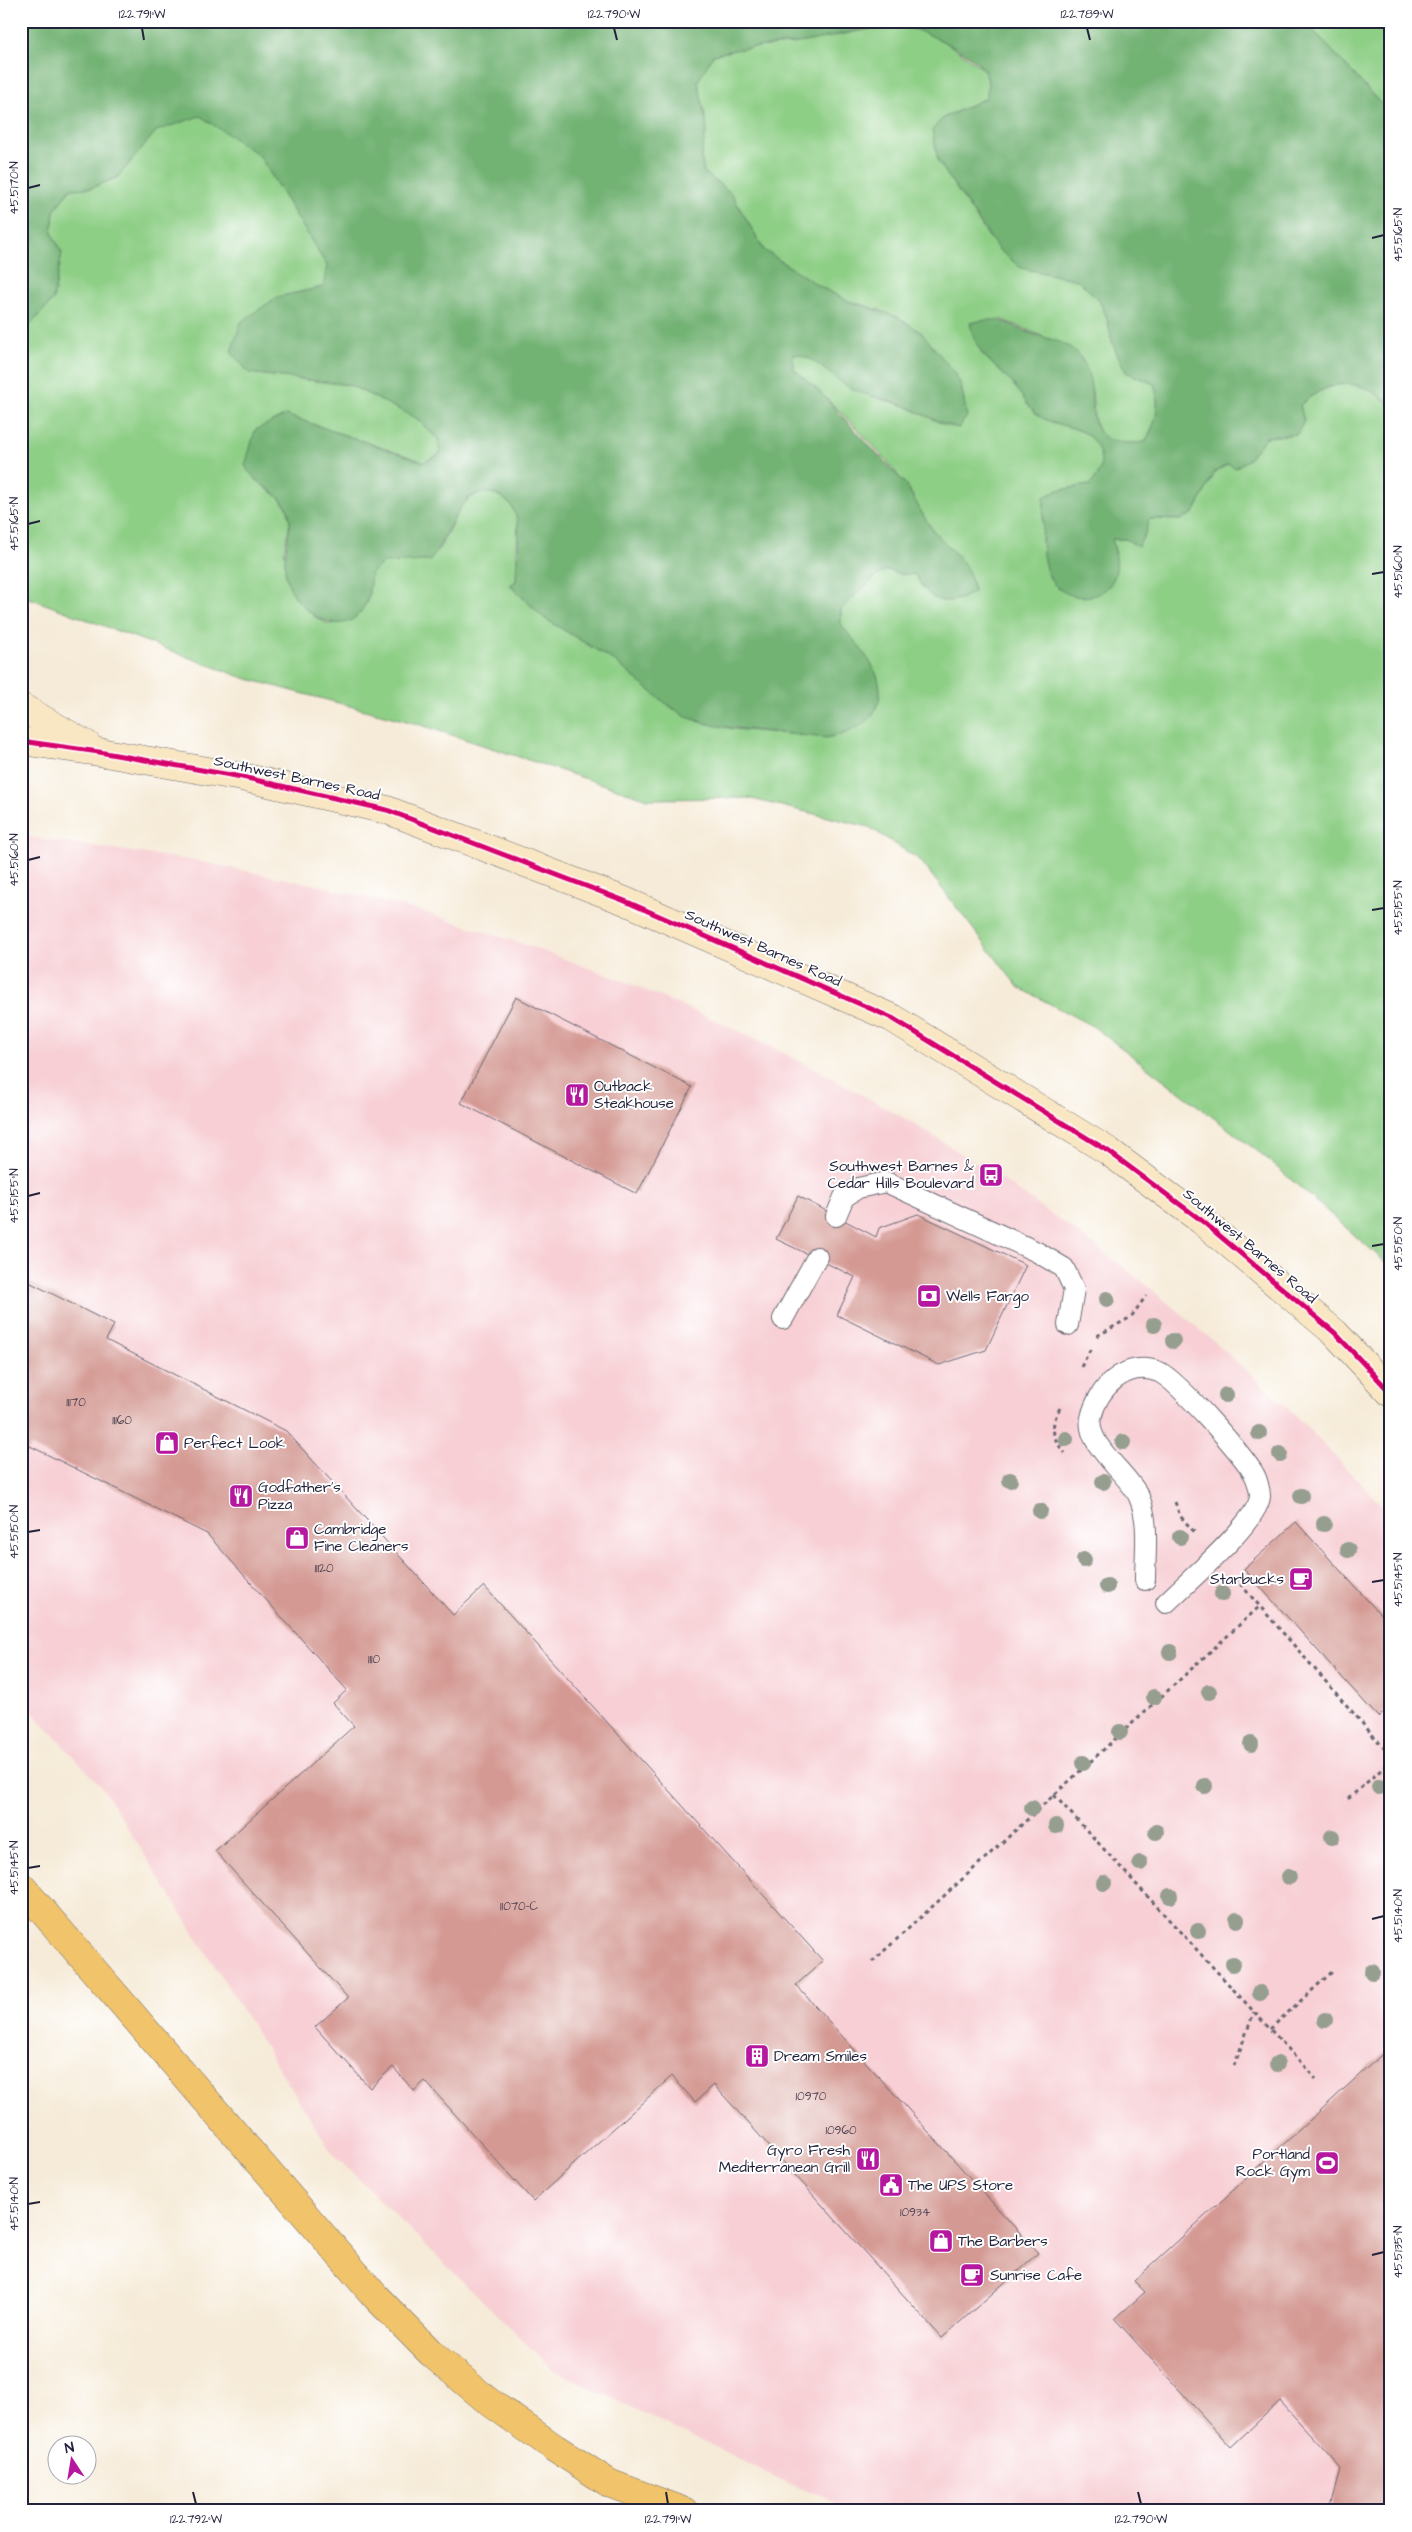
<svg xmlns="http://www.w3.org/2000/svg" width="1412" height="2532" font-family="'Architects Daughter',sans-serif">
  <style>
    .built { fill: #f7cfd4 }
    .green { fill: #8ecf86; stroke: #587860 }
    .forest { fill: #72b273; stroke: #4a6a57 }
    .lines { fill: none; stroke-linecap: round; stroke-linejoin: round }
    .stream { stroke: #4dabcc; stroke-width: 11 }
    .building { fill: #d49993 }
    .service-casing { stroke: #6c6872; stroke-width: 22 }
    .secondary-casing { stroke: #6c6872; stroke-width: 29 }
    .motorway-casing { stroke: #6c6872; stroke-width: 29 }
    .path { stroke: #6c6872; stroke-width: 3; stroke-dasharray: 4 4; stroke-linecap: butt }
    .service { stroke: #fff; stroke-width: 20 }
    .secondary { stroke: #f9e7c3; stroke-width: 28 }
    .motorway { stroke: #f1c36a; stroke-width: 28 }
    .cycleway-casing { stroke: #fff; stroke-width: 8 }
    .cycleway { stroke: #d6006c; stroke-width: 5 }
    .tree { fill: #969e90 }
    .ticks { fill: none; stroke: #22223b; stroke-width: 2 }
    .labels { text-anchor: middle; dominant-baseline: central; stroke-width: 4; stroke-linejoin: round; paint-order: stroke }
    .number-label { font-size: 12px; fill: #4e4051 }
    .street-label { font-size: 15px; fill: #22223b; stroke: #fff }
    .poi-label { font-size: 15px; fill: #22223b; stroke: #fff; text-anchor: start }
    .neatline { fill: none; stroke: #22223b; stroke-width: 2 }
    .ticks-label { font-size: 12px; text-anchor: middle; fill: #22223b }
  </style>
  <rect width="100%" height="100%" fill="#fff"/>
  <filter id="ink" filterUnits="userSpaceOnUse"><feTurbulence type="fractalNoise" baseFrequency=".02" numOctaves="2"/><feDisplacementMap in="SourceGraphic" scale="10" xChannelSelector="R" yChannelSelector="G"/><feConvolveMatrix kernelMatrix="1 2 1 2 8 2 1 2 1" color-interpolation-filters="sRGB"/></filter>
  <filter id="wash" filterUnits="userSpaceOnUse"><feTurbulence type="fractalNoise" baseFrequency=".0096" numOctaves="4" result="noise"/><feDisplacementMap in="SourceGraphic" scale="20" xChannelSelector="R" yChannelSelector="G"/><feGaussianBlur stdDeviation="1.12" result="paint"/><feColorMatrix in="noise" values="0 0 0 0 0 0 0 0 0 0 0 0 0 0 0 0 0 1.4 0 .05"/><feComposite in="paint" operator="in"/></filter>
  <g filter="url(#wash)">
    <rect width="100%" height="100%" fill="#f6ebd8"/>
    <polygon class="built" points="21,836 197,861 316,885 417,910 532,947 621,980 715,1020 806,1064 909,1121 994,1174 1074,1230 1145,1284 1215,1342 1296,1416 1391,1515 1391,2511 844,2511 822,2494 798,2488 552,2369 332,2153 102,1787 21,1700"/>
    <g class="green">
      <polygon points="1305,21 1391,21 1391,115"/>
      <path d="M886,26L918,29L945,42L971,60L983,69L989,83L986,98L943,118L938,161L989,237L1021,268L1078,280L1090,290L1100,302L1106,315L1113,345L1126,372L1154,384C1161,405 1156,423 1145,442C1094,447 1095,434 1092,390L1044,337L1001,319L980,352L1012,383L1042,417L1071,426L1085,432L1096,443L1101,457V472L1090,485L1058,490L1044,497L1042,543L1116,554L1112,539H1126L1145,534L1149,519L1180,520L1194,513L1215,472L1228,464L1248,460L1266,437L1297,434L1304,421L1300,405C1330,379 1362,375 1391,407V1267L1264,1156L1094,1027L1018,987L920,860L869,827L748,798L648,799L418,724L244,678L21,595V335L53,300L62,253L52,233L54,211L70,189L91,188L118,177L156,131L200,115L259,155L327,266L324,287L277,297L249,373L350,385L416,418L438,439L440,454L424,462L286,415L263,486L276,495L287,507L290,522L284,552L315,617L329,624L345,622L367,602L371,572L383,563L414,561L439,549L460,508L471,497L484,491L499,495L511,505L518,520L516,581L510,586L544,618L613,660L672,708L700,722L733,729L811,736L842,735L869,720L878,677L841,624V609L874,578L886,570L901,574H915L922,587L961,599L974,591C967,559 948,550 930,526C920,513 915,497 905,484C875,445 831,401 794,369L793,353L808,357L832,375L874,397L905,406L945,425L959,428L964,400L961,385L953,371L880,310L848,301L819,286L764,250L731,193L704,172L701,157L707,127L698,81L713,55L744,48L793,44Z"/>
    </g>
    <path class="forest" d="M21,21H1305L1391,115V407C1362,375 1330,378 1300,405L1304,421L1297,434L1266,437L1248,460L1235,468L1228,464L1215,472L1194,513L1180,520L1149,519L1145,534L1138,547L1126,539H1112C1114,549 1118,560 1116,570C1111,605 1060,605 1048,574C1038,550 1044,522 1044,497L1058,490L1090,485C1099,474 1104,465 1099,451C1088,423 1060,430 1039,416C1027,407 1022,395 1013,384C993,362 976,356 970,323C1001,316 1001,321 1028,332C1043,338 1062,340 1074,350C1114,387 1061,451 1145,442C1156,424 1161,405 1154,384L1126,372L1113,345L1106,315L1100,302L1078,280L1021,268L998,249L938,161L932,130L943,118L986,98C988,88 990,79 983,69C972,53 920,28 900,26C871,24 839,36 810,41C778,47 745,45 713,55L698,81L707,127L701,157L704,172L731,193L764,250L819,286L848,301L896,316L922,333L953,371L961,385L967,416L959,428C939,424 924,414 906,406C886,398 863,397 844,384C827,373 814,356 793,354L794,369L817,389L906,485L930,527L963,562L970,575L974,592C945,608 931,604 915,574H901L886,570L874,578L841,609C841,613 840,620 841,624C843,628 848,633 851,636C869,659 892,686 873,714C863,728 842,735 826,738L716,726L686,717L660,699L613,660L544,618L510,585L516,581C517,554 529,504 494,494C485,492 477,492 469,498C452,514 444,542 430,561L383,563L371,573C370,582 370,594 366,603C349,640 310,620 294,595C271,561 300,528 286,506C275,489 255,484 245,466L255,430L286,415L424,462L440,454L438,439L416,418L350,385L249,373L231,352L241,322L277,297L323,287L327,266L259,155L200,116L156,131L118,177L91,188L70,189L54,211L52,233L62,253L53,300L21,335Z"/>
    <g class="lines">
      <polyline class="stream" points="1390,21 1391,23"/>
    </g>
    <g id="blocks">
      <g class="building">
        <polygon points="516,997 692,1087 637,1194 461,1103"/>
        <polygon points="798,1196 876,1237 879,1228 918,1214 1026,1265 986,1350 939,1365 837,1315 855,1277 776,1239"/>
        <polygon points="21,1278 114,1325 106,1340 286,1431 453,1615 484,1586 823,1961 796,1985 1038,2253 942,2338 714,2085 695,2102 672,2076 533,2201 425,2081 414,2091 393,2067 370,2088 315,2027 348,1998 215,1851 354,1726 333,1703 347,1690 207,1534 30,1446 21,1463"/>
        <polygon points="1296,1522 1391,1626 1391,1706 1378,1717 1244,1569"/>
        <polygon points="1391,2046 1391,2511 1330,2511 1341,2468 1280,2401 1231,2447 1115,2319 1145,2292 1134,2281"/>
      </g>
    </g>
  </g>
  <g filter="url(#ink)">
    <use href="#blocks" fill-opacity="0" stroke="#6c6872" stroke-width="1"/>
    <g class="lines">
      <defs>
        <g id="service">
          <polyline points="836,1216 844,1197 858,1188 886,1182 1037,1252 1064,1268 1074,1289 1068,1325"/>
          <polyline points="783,1319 817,1257"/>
          <path d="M1145,1580C1145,1553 1150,1522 1139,1497C1129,1474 1085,1445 1091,1418C1098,1387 1127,1359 1159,1372C1177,1380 1243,1455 1254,1474C1257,1479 1260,1490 1260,1496C1259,1521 1186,1583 1166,1603"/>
        </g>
        <g id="secondary">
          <polyline points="21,707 87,745"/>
          <polyline points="21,741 99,752 242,777 387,810 625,901 892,1018 1108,1151 1201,1220 1335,1333 1391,1393"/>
        </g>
        <polyline id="motorway" points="21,1886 376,2297 431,2353 488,2401 555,2448 609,2483 684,2511"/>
      </defs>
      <use href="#service" class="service-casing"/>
      <use href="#secondary" class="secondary-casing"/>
      <use href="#motorway" class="motorway-casing"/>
      <g class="path">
        <polyline points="1097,1336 1131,1317 1146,1296"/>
        <polyline points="1081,1367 1091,1348"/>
        <path d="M1060,1408C1050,1426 1051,1437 1065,1453"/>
        <polyline points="1175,1502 1180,1516 1196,1534"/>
        <polyline points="1235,1578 1391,1756"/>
        <polyline points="1054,1795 1316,2079"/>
        <polyline points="1348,1799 1391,1761"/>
        <polyline points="872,1962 1260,1606"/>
        <polyline points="1270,2029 1332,1972"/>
        <polyline points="1234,2066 1254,2012"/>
      </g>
      <use href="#service" class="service"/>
      <use href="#secondary" class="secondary"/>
      <use href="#motorway" class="motorway"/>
      <defs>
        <polyline id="cycleway" points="21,741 99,752 242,777 387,810 625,901 892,1018 1108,1151 1201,1220 1335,1333 1391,1393"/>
      </defs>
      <use href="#cycleway" class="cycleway-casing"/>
      <use href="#cycleway" class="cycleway"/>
    </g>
    <g class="tree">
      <circle cx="1107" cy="1299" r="8"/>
      <circle cx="1154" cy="1325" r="8"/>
      <circle cx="1173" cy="1341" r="8"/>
      <circle cx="1226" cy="1395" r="8"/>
      <circle cx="1259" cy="1433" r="8"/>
      <circle cx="1066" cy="1439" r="8"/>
      <circle cx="1123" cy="1442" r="8"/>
      <circle cx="1280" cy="1454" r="8"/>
      <circle cx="1010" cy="1480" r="8"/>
      <circle cx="1103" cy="1482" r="8"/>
      <circle cx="1301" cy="1496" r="8"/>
      <circle cx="1040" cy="1511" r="8"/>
      <circle cx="1324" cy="1524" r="8"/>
      <circle cx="1180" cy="1537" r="8"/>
      <circle cx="1348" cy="1550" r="8"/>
      <circle cx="1084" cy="1560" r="8"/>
      <circle cx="1107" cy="1586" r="8"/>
      <circle cx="1222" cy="1594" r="8"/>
      <circle cx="1170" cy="1652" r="8"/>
      <circle cx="1209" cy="1692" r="8"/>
      <circle cx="1154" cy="1697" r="8"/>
      <circle cx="1120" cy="1732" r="8"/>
      <circle cx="1251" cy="1744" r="8"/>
      <circle cx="1083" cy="1763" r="8"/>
      <circle cx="1205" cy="1786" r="8"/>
      <circle cx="1379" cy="1787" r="8"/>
      <circle cx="1032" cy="1808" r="8"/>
      <circle cx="1056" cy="1826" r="8"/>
      <circle cx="1156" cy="1832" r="8"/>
      <circle cx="1332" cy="1837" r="8"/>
      <circle cx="1140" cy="1863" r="8"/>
      <circle cx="1289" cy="1877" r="8"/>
      <circle cx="1104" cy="1883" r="8"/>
      <circle cx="1170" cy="1896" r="8"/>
      <circle cx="1237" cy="1920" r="8"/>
      <circle cx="1198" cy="1931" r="8"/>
      <circle cx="1233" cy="1964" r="8"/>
      <circle cx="1372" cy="1972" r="8"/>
      <circle cx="1260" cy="1993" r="8"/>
      <circle cx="1325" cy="2020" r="8"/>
      <circle cx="1277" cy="2064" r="8"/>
    </g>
  </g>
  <path class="ticks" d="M142,28L144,40M614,28L617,40M1087,28L1090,40M28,188L40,185M1372,238L1384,235M28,524L40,521M1372,574L1384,572M28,860L40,857M1372,910L1384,908M28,1196L40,1193M1372,1246L1384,1244M28,1532L40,1530M1372,1582L1384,1580M28,1868L40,1866M1372,1919L1384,1916M28,2204L40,2202M1372,2255L1384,2252M193,2492L196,2504M666,2492L668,2504M1138,2492L1141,2504"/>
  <defs>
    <symbol id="restaurant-square" viewBox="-11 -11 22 22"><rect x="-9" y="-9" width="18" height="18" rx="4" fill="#b5179e" stroke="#fff"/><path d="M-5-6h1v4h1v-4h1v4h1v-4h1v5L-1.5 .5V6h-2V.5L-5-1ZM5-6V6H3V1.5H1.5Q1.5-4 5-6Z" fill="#fff"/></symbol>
    <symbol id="bus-square" viewBox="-11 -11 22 22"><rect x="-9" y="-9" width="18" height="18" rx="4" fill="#b5179e" stroke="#fff"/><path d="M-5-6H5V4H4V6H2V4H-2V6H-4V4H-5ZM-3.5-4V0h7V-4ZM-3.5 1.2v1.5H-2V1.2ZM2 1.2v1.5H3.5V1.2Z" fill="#fff"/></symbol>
    <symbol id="bank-square" viewBox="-11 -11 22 22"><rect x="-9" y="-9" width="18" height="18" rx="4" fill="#b5179e" stroke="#fff"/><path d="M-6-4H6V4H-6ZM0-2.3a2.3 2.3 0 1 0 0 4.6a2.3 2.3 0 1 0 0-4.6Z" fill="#fff"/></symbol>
    <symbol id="shop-square" viewBox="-11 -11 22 22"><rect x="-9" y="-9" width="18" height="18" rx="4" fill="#b5179e" stroke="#fff"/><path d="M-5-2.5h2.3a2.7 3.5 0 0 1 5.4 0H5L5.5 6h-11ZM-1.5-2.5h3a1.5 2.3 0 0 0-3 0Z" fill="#fff"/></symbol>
    <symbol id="cafe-square" viewBox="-11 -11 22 22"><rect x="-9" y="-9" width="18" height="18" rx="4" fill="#b5179e" stroke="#fff"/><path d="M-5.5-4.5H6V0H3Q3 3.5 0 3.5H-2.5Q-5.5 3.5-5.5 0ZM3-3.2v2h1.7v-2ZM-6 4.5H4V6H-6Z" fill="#fff"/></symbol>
    <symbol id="building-square" viewBox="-11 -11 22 22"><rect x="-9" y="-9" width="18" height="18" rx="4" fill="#b5179e" stroke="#fff"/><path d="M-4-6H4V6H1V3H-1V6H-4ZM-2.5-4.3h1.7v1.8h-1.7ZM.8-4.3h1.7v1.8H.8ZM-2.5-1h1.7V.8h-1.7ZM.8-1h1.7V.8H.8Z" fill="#fff"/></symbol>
    <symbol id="stadium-square" viewBox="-11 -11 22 22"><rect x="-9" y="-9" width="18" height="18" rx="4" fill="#b5179e" stroke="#fff"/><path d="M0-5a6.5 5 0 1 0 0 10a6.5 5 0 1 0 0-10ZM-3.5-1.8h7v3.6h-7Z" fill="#fff"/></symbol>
    <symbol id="civic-square" viewBox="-11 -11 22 22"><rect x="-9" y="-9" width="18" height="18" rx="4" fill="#b5179e" stroke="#fff"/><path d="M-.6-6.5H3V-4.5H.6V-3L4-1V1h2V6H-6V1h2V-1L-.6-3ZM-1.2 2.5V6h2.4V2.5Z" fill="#fff"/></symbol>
  </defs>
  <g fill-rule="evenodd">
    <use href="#restaurant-square" x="563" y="1081" width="28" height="28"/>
    <use href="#bus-square" x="977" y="1161" width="28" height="28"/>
    <use href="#bank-square" x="915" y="1282" width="28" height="28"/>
    <use href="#shop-square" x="153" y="1429" width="28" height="28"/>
    <use href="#restaurant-square" x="227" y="1482" width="28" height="28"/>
    <use href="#shop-square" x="283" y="1524" width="28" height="28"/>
    <use href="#cafe-square" x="1287" y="1565" width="28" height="28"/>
    <use href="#building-square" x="743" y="2042" width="28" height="28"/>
    <use href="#restaurant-square" x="854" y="2145" width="28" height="28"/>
    <use href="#stadium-square" x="1313" y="2149" width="28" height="28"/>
    <use href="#civic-square" x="877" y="2171" width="28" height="28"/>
    <use href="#shop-square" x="927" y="2227" width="28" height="28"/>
    <use href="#cafe-square" x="958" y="2261" width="28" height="28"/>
  </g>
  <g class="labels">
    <g class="number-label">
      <text x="76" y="1402">11170</text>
      <text x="122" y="1420">11160</text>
      <text x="324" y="1568">11120</text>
      <text x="374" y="1659">1110</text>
      <text x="519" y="1906">11070-C</text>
      <text x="811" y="2096">10970</text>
      <text x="841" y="2130">10960</text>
      <text x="915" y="2212">10934</text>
    </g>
    <g class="street-label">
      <text transform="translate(297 778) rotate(12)">Southwest Barnes Road</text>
      <text transform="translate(763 948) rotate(24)">Southwest Barnes Road</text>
      <text transform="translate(1250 1246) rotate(40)">Southwest Barnes Road</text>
    </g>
    <g class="poi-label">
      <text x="594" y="1086">Outback<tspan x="594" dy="17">Steakhouse</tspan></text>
      <text x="974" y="1166" text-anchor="end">Southwest Barnes &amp;<tspan x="974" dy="17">Cedar Hills Boulevard</tspan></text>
      <text x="946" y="1296">Wells Fargo</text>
      <text x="184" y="1443">Perfect Look</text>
      <text x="258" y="1487">Godfather's<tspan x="258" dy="17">Pizza</tspan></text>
      <text x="314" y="1529">Cambridge<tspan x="314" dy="17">Fine Cleaners</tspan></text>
      <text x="1284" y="1579" text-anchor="end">Starbucks</text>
      <text x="774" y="2056">Dream Smiles</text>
      <text x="850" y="2150" text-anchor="end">Gyro Fresh<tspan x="850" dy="17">Mediterranean Grill</tspan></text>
      <text x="1310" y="2154" text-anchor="end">Portland<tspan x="1310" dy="17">Rock Gym</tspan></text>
      <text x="908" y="2185">The UPS Store</text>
      <text x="958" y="2241">The Barbers</text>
      <text x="990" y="2275">Sunrise Cafe</text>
    </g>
  </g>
  <rect width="1412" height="2532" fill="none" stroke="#fff" stroke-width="55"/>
  <g transform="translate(72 2460) rotate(348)"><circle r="24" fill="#ffffff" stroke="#a7a7b1"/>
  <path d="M0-4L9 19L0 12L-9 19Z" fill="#b5179e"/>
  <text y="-8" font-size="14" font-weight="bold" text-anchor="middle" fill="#22223b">N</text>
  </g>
  <rect x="28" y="28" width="1356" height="2476" class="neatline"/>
  <g class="ticks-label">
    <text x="142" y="18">122.791°W</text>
    <text x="614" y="18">122.790°W</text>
    <text x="1087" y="18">122.789°W</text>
    <text transform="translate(14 188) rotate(-90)" y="4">45.5170°N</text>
    <text transform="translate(1398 235) rotate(-90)" y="4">45.5165°N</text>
    <text transform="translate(14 524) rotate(-90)" y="4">45.5165°N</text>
    <text transform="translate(1398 572) rotate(-90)" y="4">45.5160°N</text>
    <text transform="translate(14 860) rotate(-90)" y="4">45.5160°N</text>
    <text transform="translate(1398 908) rotate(-90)" y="4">45.5155°N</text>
    <text transform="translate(14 1196) rotate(-90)" y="4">45.5155°N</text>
    <text transform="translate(1398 1244) rotate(-90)" y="4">45.5150°N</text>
    <text transform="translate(14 1532) rotate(-90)" y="4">45.5150°N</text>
    <text transform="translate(1398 1580) rotate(-90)" y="4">45.5145°N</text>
    <text transform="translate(14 1868) rotate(-90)" y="4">45.5145°N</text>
    <text transform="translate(1398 1916) rotate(-90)" y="4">45.5140°N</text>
    <text transform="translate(14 2204) rotate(-90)" y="4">45.5140°N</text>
    <text transform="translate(1398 2252) rotate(-90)" y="4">45.5135°N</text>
    <text x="196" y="2523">122.792°W</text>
    <text x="668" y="2523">122.791°W</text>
    <text x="1141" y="2523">122.790°W</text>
  </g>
</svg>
